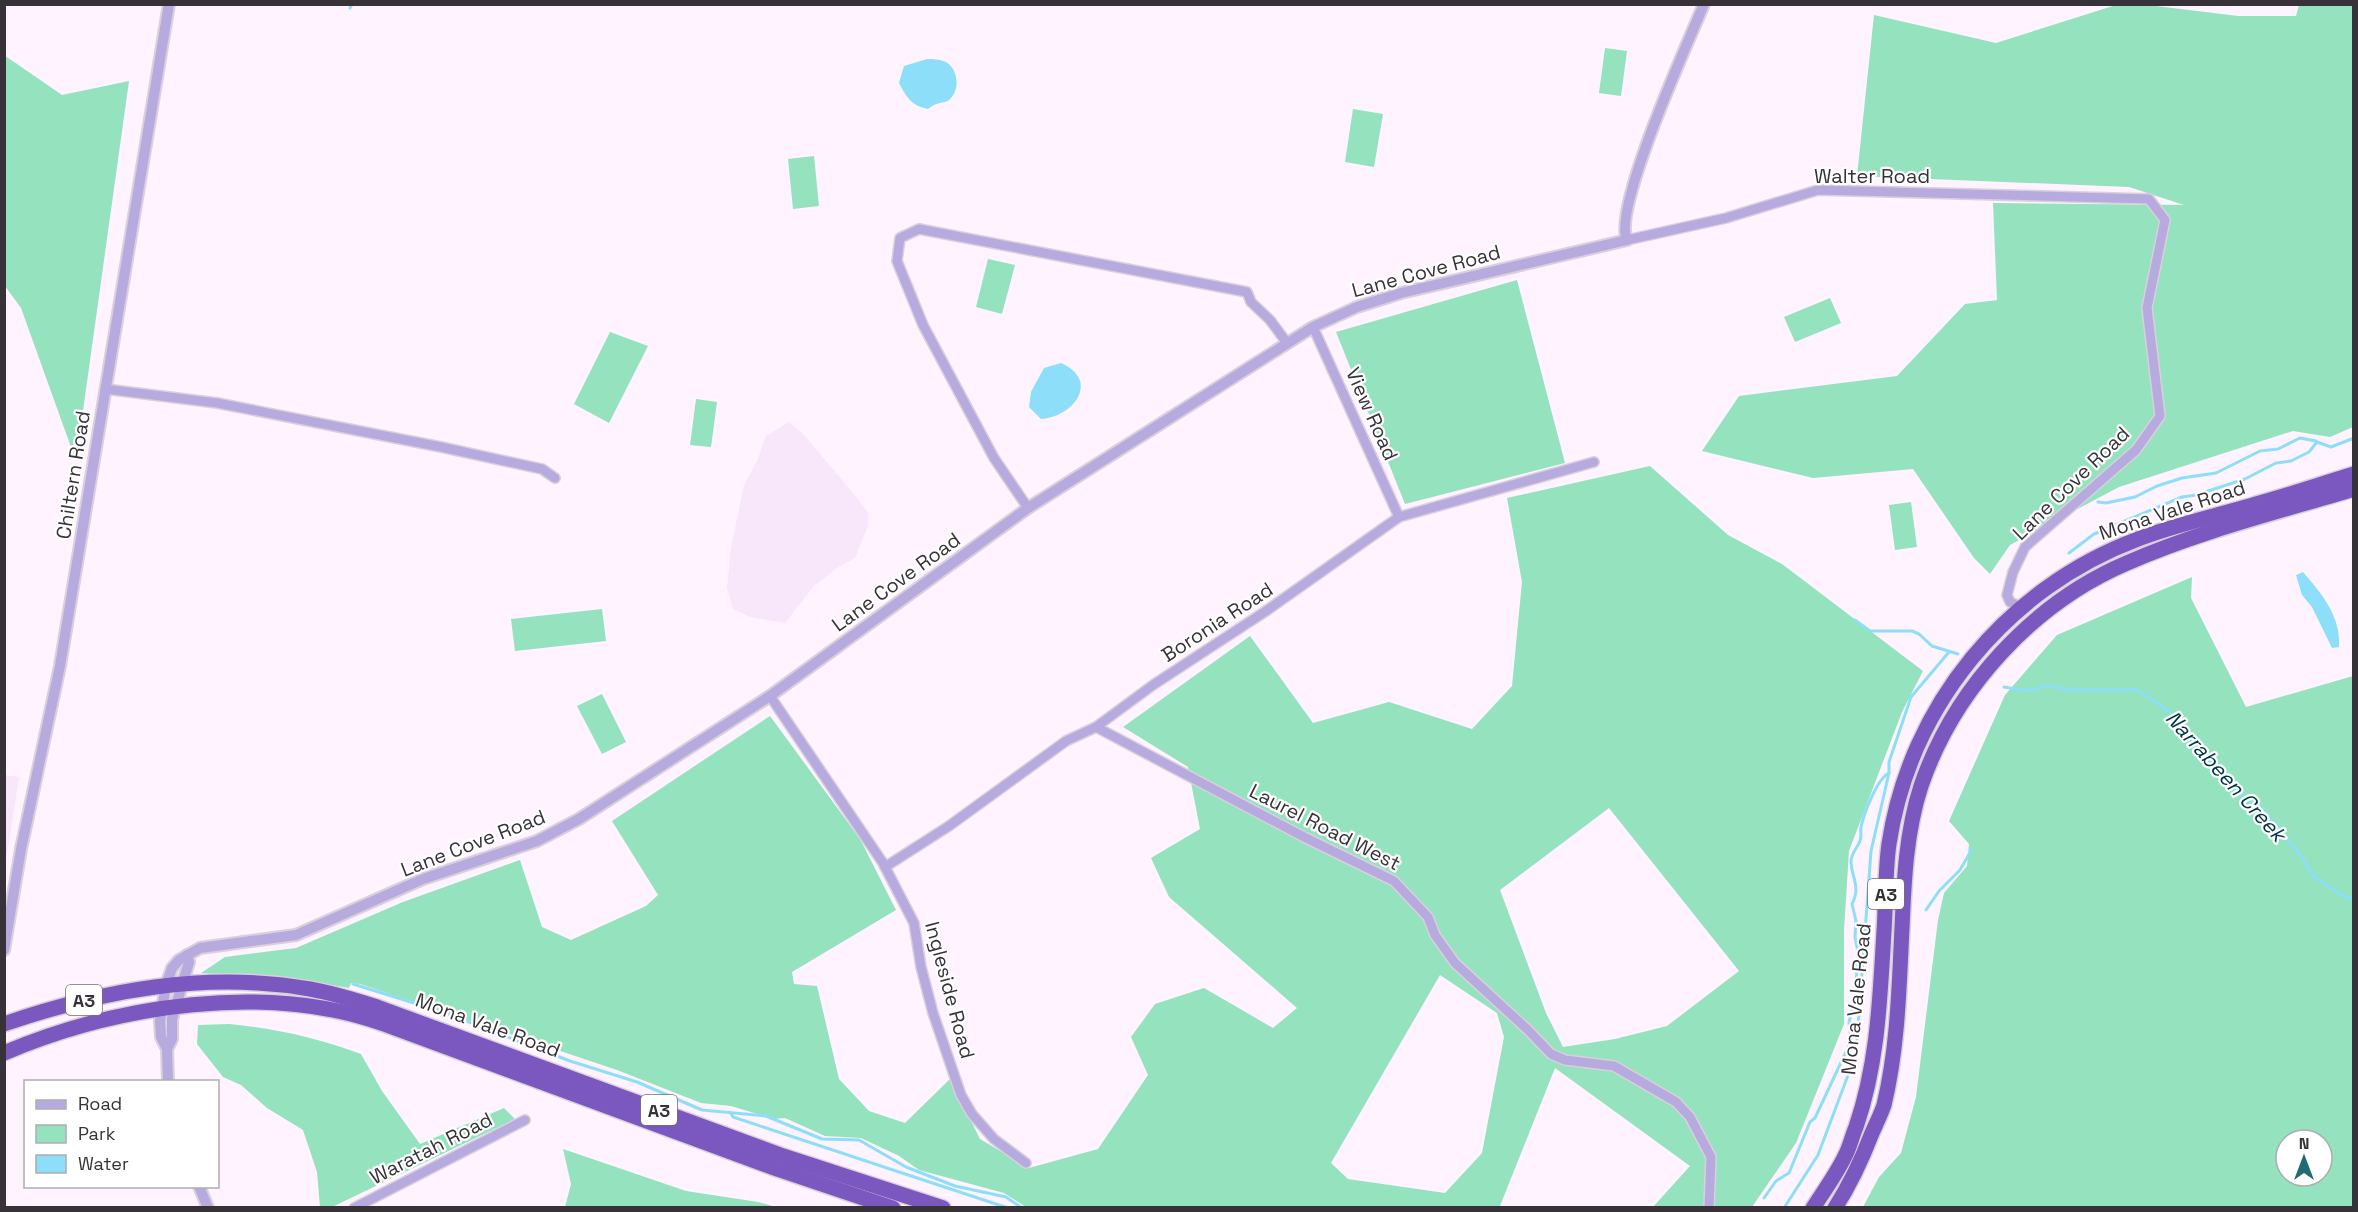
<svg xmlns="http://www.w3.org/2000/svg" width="2358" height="1212" font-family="'Space Grotesk',sans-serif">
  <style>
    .built { fill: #f8e6fa }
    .green { fill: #94e2be; fill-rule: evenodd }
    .water { fill: #8ddef8 }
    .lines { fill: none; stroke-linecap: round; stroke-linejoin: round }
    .stream { stroke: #8ddef8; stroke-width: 3 }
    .minor-casing { stroke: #dad0db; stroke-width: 12 }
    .tertiary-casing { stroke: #dad0db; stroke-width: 14 }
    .trunk-casing { stroke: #dad0db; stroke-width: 18 }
    .minor { stroke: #b7aadf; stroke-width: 9 }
    .tertiary { stroke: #b7aadf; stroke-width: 10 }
    .trunk { stroke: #7b58c0; stroke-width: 15 }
    .labels { text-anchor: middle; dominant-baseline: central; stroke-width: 4.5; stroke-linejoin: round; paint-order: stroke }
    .shield { fill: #fff; stroke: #737074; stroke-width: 1.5 }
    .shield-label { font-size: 18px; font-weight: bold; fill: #373238 }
    .street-label { font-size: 20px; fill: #373238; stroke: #fff }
    .water-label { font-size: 21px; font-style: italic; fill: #003441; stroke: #fff }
  </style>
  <rect width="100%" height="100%" fill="#fef3ff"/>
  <g class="built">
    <polygon points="789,422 804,435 859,500 868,513 868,526 855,558 837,568 813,587 785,623 750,617 733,609 727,588 731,548 744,485 757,461 766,436"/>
    <polygon points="5,775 19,777 5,867 4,775"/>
  </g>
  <g class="green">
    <polygon points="2116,5 2148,5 2238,16 2296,16 2299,5 2353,5 2353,427 2330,437 2293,431 2119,487 2010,545 1990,574 1974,558 1913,469 1813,478 1702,451 1739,396 1897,376 1965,304 1997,300 1993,203 2184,205 2129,187 1857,176 1874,15 1996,43"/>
    <polygon points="1605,48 1627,51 1621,96 1599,93"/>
    <polygon points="4,55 62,95 129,81 76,461 21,308 5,286"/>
    <polygon points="1353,109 1383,114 1374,167 1345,162"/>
    <polygon points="814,156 819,206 793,209 788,159"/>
    <polygon points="988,259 1015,265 1002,314 976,307"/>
    <polygon points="1517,280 1565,463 1405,504 1336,332"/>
    <polygon points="1830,298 1841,323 1795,342 1784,317"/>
    <polygon points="610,332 648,346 609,423 574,404"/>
    <polygon points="696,399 717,402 711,447 690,445"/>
    <path d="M1650,466L1728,535L1782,564L1923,671L1902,712L1849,851L1844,930V1024L1796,1143L1752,1207H1653L1690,1166L1555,1068L1500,1206L1502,1207H1026L1004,1193L919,1170L899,1156L861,1138L825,1136L785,1118L774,1119L731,1106L701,1103L617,1070L360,984L351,983L349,988L291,978L201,973L225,957L296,948L403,902L520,860L542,927L571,940L646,906L658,895L612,821L770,716L860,839L896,910L792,972L794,984L817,986L839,1079L869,1111L905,1123L950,1079L980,1139L1029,1168L1098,1149L1148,1075L1131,1037L1155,1004L1204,988L1273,1028L1297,1008L1169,897L1151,858L1200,829L1188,767L1123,727L1250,636L1313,723L1389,702L1472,729L1512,686L1522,582L1507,498ZM1609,808L1739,971L1667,1026L1615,1039L1563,1047L1546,1013L1500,890ZM1440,975L1497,1013L1504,1037L1482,1153L1445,1193L1348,1179L1331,1163Z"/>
    <polygon points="1911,502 1917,547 1895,550 1889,505"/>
    <path d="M2192,577L2191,598L2246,707L2353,676V1207H1863L1879,1177L1901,1153L1916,1097L1938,920L1944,893L1967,866L1969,844L1949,821L2005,695L2057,635ZM2286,1140H2322V1176H2286Z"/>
    <polygon points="602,609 606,641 515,651 511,619"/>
    <polygon points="602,694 626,742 602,754 577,706"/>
    <path d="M229,1024C278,1029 314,1037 361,1054L382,1091L420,1144L504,1108L515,1119L332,1207H320L317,1172L303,1130L267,1108L241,1085L223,1077L197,1044L198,1025Z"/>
    <polygon points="563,1149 686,1191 758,1202 776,1207 565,1207 571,1184"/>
  </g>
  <g class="water">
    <path d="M927,59C933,59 939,59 946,62C958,69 961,90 949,100C944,104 937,101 928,109C912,106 906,97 899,83L904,66Z"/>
    <path d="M1061,363C1101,381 1073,417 1041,419L1029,407L1031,392L1044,368Z"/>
    <path d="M2303,572C2322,594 2341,616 2339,647L2332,648L2312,607L2302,595L2296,575Z"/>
  </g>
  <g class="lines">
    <g class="stream">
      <polyline points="350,8 352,4"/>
      <polyline points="2098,502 2106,503 2135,497 2157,486 2182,478 2216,473 2260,451 2278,449 2300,438 2316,441"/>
      <polyline points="2069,553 2094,534 2182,497 2196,495 2245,479 2276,463 2291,461 2309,452 2317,442 2331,447 2354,438"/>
      <polyline points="1855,620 1870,631 1912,631 1919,634 1932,646 1958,654"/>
      <polyline points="2004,687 2028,691 2047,685 2069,690 2137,690 2155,701 2176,717 2191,741 2221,776 2245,798 2259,806 2301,856 2313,876 2342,895 2354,900"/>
      <polyline points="1926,910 1939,891 1960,870 1972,849"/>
      <polyline points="353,984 443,1012 570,1061 637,1082 702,1110 766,1116 822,1139 859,1140 906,1167 955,1186 1006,1197 1022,1208"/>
      <polyline points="731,1113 733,1117 1008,1208"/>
      <path d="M1764,1198L1776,1181L1789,1173L1810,1122L1815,1118L1851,1041L1849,1022L1855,999L1858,952L1855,937L1856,921L1852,904C1861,887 1852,879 1851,862C1851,853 1857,849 1860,841C1862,836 1860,832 1861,827C1864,813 1877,779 1889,773"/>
      <polyline points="1784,1208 1818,1155 1856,1054 1871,851 1889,773 1889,762 1911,697 1949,652"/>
    </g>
    <defs>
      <g id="minor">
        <polyline points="1627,240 1726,218 1818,190 2149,199 2165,220 2147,308 2160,416 2136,450 2025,547 2013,572 2007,595 2010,602 2021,607"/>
        <polyline points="1313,327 1399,517"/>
        <polyline points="105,389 217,403 441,447 542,469 555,478"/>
        <polyline points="1028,508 994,458 923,325 897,261 900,238 919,229 1247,292 1251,302 1270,320 1287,343"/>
        <polyline points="770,696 883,863 914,923 921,967 933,1013 961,1095 972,1114 994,1139 1026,1163"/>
        <polyline points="1096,727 1304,837 1394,881 1428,917 1435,935 1455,963 1528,1030 1551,1054 1565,1060 1614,1066 1676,1102 1690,1117 1711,1157 1709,1208"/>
        <polyline points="885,867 949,826 1066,741 1096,727 1153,685 1266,611 1399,517 1594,462"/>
        <polyline points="354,1208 525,1120"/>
      </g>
      <g id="tertiary">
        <polyline points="4,950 21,849 60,666 169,4"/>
        <polyline points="167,1049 172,1039 172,1019 189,962 187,955"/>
        <path d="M168,1082L167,1049L161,1037L160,1021L166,985L172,968L179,960L200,948L296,935L423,879L537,841L579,819L770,696L1028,508L1313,327L1357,307L1401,293L1627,240C1612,209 1688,43 1704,4"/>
        <polyline points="199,1186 208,1208"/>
      </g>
      <g id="trunk">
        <path d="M4,1024C103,990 206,971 310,989C333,993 355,1000 377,1007L783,1156L943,1208"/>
        <path d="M4,1053C117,1005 267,982 384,1024L777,1169L893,1208"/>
        <path d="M1813,1208C1824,1191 1837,1173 1845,1156C1850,1147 1852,1136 1856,1127C1878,1063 1880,998 1884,931C1886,902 1885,872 1889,844C1910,705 2007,588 2138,539C2177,524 2217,516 2256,504C2289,495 2321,484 2354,474"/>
        <path d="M1835,1208C1851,1183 1862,1159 1872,1133C1876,1124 1881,1114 1884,1105C1898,1047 1899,987 1902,928C1904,880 1906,832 1921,786C1954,689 2033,603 2127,563C2200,531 2278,512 2354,489"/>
      </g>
    </defs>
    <use href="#minor" class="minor-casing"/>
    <use href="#tertiary" class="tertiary-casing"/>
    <use href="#trunk" class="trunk-casing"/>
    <use href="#minor" class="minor"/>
    <use href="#tertiary" class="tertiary"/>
    <use href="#trunk" class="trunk"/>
  </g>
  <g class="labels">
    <g class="shield">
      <rect x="1868" y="879" width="36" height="30" rx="4.5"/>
      <rect x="66" y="985" width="36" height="30" rx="4.5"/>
      <rect x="641" y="1095" width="36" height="30" rx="4.5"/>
    </g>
    <g class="shield-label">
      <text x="1886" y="894">A3</text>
      <text x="84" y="1000">A3</text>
      <text x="659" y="1110">A3</text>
    </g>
    <g class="street-label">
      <text x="1872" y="176">Walter Road</text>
      <text transform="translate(1426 271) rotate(-15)">Lane Cove Road</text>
      <text transform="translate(1372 414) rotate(66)">View Road</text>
      <text transform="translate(73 475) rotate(-81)">Chiltern Road</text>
      <text transform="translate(2071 483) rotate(-44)">Lane Cove Road</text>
      <text transform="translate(2172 510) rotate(-18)">Mona Vale Road</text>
      <text transform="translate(896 582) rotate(-36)">Lane Cove Road</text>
      <text transform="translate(1217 622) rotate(-33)">Boronia Road</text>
      <text transform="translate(1325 827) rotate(27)">Laurel Road West</text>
      <text transform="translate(473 843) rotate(-21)">Lane Cove Road</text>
      <text transform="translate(950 990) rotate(75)">Ingleside Road</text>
      <text transform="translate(1856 999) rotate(-84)">Mona Vale Road</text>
      <text transform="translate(488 1025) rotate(20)">Mona Vale Road</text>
      <text transform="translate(431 1148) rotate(-27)">Waratah Road</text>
    </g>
    <g class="water-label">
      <text transform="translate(2226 776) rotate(48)">Narrabeen Creek</text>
    </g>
  </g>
  <rect width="2358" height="1212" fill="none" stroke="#373238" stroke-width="12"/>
  <rect x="24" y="1080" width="195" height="108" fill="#ffffff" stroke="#afadaf" stroke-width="1.5"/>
  <rect x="36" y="1100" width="30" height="9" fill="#b7aadf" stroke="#afadaf" stroke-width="1.5"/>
  <text x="78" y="1110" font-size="18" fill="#373238">Road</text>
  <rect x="36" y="1125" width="30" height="18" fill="#94e2be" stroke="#afadaf" stroke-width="1.5"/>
  <text x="78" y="1140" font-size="18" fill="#373238">Park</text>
  <rect x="36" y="1155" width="30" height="18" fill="#8ddef8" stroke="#afadaf" stroke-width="1.5"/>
  <text x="78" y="1170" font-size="18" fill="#373238">Water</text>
  <g transform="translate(2304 1158)"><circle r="28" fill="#ffffff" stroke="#afadaf" stroke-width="1.5"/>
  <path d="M0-4.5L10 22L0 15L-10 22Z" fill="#216b75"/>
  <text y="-9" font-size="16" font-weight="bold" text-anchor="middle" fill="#373238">N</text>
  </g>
</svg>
